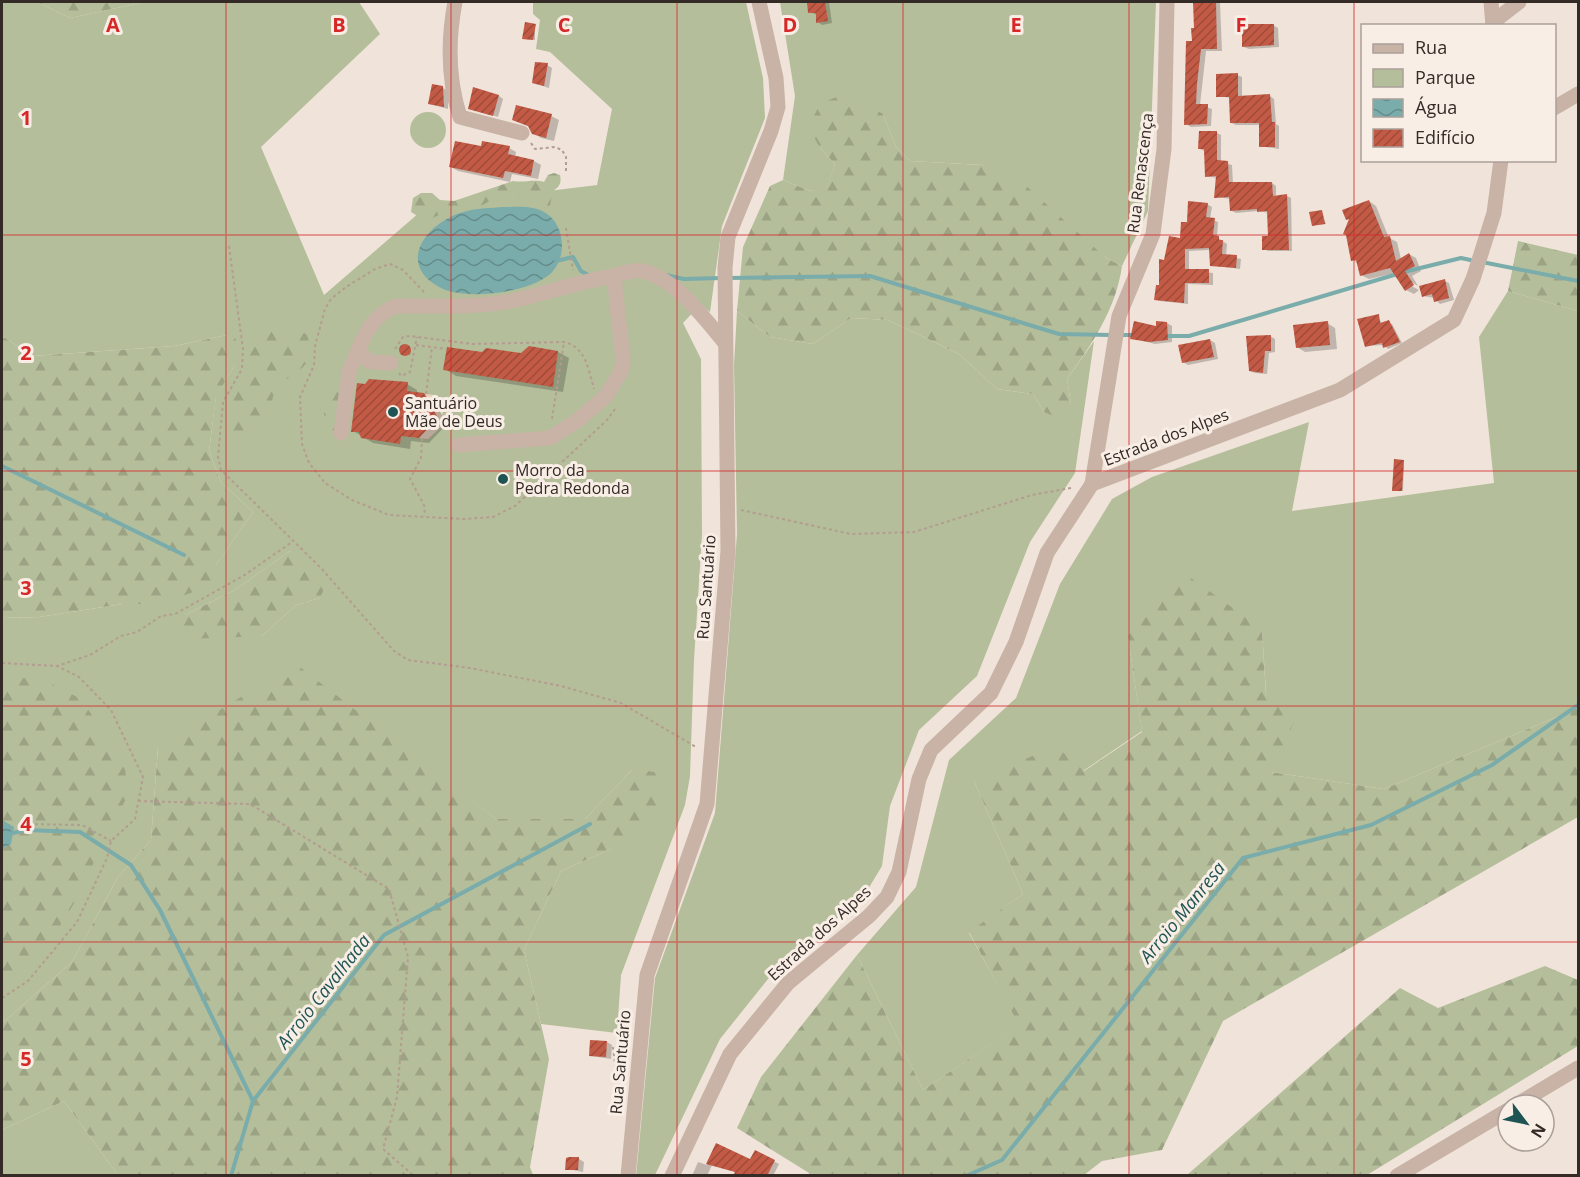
<svg xmlns="http://www.w3.org/2000/svg" width="1580" height="1177" font-family="'Open Sans',sans-serif">
  <style>
    .green { fill: #b5be9a; fill-rule: evenodd }
    .forest { fill: url(#forest-firs) }
    .plaza { fill: #e8d3c0 }
    .water { fill: url(#water-waves) }
    .shadow { fill: #0003 }
    .lines { fill: none; stroke-linecap: round; stroke-linejoin: round }
    .stream { stroke: #79acaa; stroke-width: 4 }
    .building { fill: url(#building-hatch) }
    .path { stroke: #b39c90; stroke-width: 2; stroke-dasharray: 3 3; stroke-linecap: butt }
    .minor { stroke: #c8b3a6; stroke-width: 15 }
    .grid { fill: none; stroke: #d62828; stroke-width: 1.5; stroke-opacity: 0.55 }
    .poi-dot { fill: #1e5453; stroke: #f8eee5; stroke-width: 2 }
    .labels { text-anchor: middle; dominant-baseline: central; stroke-width: 6; stroke-linejoin: round; paint-order: stroke }
    .street-label { font-size: 16px; fill: #342a26; stroke: #f8eee5 }
    .poi-label { font-size: 16px; fill: #342a26; stroke: #f8eee5; text-anchor: start }
    .water-label { font-size: 18px; font-style: italic; fill: #1e5453; stroke: #f8eee5 }
    .grid-label { font-size: 20px; text-anchor: middle; font-weight: bold; fill: #d62828; stroke: #f8eee5; stroke-width: 6; stroke-linejoin: round; paint-order: stroke }
  </style>
  <defs>
    <pattern id="forest-firs" width="22" height="20" patternUnits="userSpaceOnUse" patternTransform="scale(1.5)"><rect width="22" height="20" fill="#b5be9a"/><path d="M5 1l3.5 6h-7zM16 11l3.5 6h-7z" fill="#9ca385"/></pattern>
    <pattern id="water-waves" width="16" height="10" patternUnits="userSpaceOnUse" patternTransform="scale(1.5)"><rect width="16" height="10" fill="#79acaa"/><path d="M0 5q4-4 8 0t8 0" fill="none" stroke="#648c8a"/></pattern>
    <pattern id="building-hatch" width="6" height="6" patternUnits="userSpaceOnUse" patternTransform="scale(1.5)"><rect width="6" height="6" fill="#c25a45"/><path d="M-1 1l2-2M0 6l6-6M5 7l2-2" fill="none" stroke="#9e4b39"/></pattern>
  </defs>
  <rect width="100%" height="100%" fill="#f0e3d9"/>
  <g class="green">
    <path d="M2,2H37L70,18L145,2H359L380,34L261,147L324,295L427,206L597,185L612,109L550,52L536,49L540,20L533,14V2H746L763,78L765,118L722,226L710,312L700,305L683,323L701,359L702,535L694,660L690,776L685,805L621,975L617,1033L541,1024L524,950L561,871L611,849L633,769L585,819H496L423,764L158,747L151,840L118,877L72,962L6,1020L2,1021V618L39,617L123,604H161L216,565L253,512L221,482L209,451L216,396L234,366L227,335L174,346L33,356L2,336ZM290,551L320,598L296,605L262,636L185,615L235,590Z"/>
    <polygon points="780,2 1156,2 1148,211 1122,266 1106,258 983,165 910,161 896,147 883,114 820,148 835,164 827,188 810,191 783,180 795,96"/>
    <circle cx="428" cy="130" r="18"/>
    <polygon points="1508,291 1578,311 1578,708 1384,789 1271,772 1262,629 1128,636 1142,731 1083,771 974,781 1023,894 969,933 1020,1025 923,1090 857,955 916,887 949,760 1016,698 1060,584 1112,499 1152,477 1309,422 1292,511 1494,483 1479,337"/>
    <polygon points="737,311 770,337 813,344 851,318 888,320 959,354 997,389 1033,394 1044,412 1071,404 1067,379 1094,341 1075,473 1030,542 977,676 919,730 890,806 882,866 862,899 780,964 720,1039 655,1175 636,1176 655,978 715,813 737,534 734,365"/>
    <polygon points="64,1101 118,1175 2,1175 2,1130"/>
  </g>
  <g class="forest">
    <polygon points="37,2 145,2 70,18"/>
    <path d="M847,93L883,114L896,147L910,161L983,165L1023,183L1106,258L1122,266C1116,309 1092,344 1067,379L1071,404L1059,418L1044,412L1033,394L997,389L959,354L888,320L851,318L813,344L770,337L737,311L743,247L770,186L783,180L810,191L827,187L835,164L820,148L808,126L821,103Z"/>
    <path d="M554,173L560,175C562,184 559,187 552,192L550,207L540,209L528,206L521,196L516,199L495,198L479,207L452,209L426,221L411,212L413,198L421,193H432L440,200L454,201L513,181C524,183 533,179 544,182L548,175Z"/>
    <polygon points="1518,241 1578,255 1578,311 1508,291"/>
    <path d="M288,328L307,334C318,373 292,368 276,390C271,397 273,406 269,413C262,428 242,438 227,439L230,401L246,372L250,339L254,334Z"/>
    <polygon points="227,335 236,339 234,366 216,397 209,451 221,482 253,512 216,565 217,583 161,604 123,604 39,617 2,618 2,336 33,356 174,346"/>
    <path d="M342,375L334,432L331,433C317,417 326,386 342,375Z"/>
    <polygon points="290,551 313,569 324,589 320,598 296,605 262,636 188,639 178,625 185,615 235,590"/>
    <polygon points="1187,575 1262,629 1266,695 1301,707 1271,772 1384,789 1578,708 1578,817 1223,1021 1162,1150 1102,1161 1084,1175 809,1175 809,1173 737,1128 761,1077 857,955 923,1090 1019,1025 969,932 1023,894 974,781 1056,746 1084,771 1142,732 1128,636"/>
    <polygon points="296,664 496,819 585,819 633,769 661,773 662,803 611,849 561,871 524,950 549,1059 530,1167 533,1175 118,1175 64,1101 2,1130 2,1021 6,1020 72,962 118,877 151,840 158,747"/>
    <path d="M2,678H40L81,699L125,764L127,796L117,818L100,824L90,842L96,857C80,898 44,963 2,981V849L11,844L14,827L2,820Z"/>
    <polygon points="1545,966 1578,980 1578,1046 1367,1175 1187,1175 1400,988 1438,1008"/>
  </g>
  <polygon class="plaza" points="425,394 434,395 443,410 441,427 428,439 419,438 437,416"/>
  <g class="water">
    <path d="M503,207C517,207 532,205 544,212C566,224 568,259 549,275C527,293 464,301 439,287C393,261 431,219 467,211C478,208 492,208 503,207Z"/>
    <polygon points="2,820 14,827 11,844 2,849"/>
  </g>
  <g class="shadow">
    <polygon points="808,2 829,2 832,23 822,25 818,22 817,15 810,12"/>
    <polygon points="1194,2 1220,3 1222,51 1206,51 1200,105 1212,109 1211,126 1191,127 1186,124 1196,29"/>
    <polygon points="535,25 535,40 526,39"/>
    <polygon points="1273,25 1278,28 1279,47 1249,49 1244,47"/>
    <polygon points="547,65 552,68 549,88 533,83"/>
    <polygon points="1237,75 1242,77 1242,98 1270,96 1274,99 1276,124 1279,126 1279,149 1260,146 1261,125 1236,125 1231,123 1231,98 1218,96"/>
    <polygon points="442,88 448,90 448,109 430,104"/>
    <polygon points="499,96 503,99 498,117 470,108"/>
    <polygon points="551,116 559,120 554,141 541,138 533,133 530,127 514,120"/>
    <polygon points="1217,133 1221,135 1221,162 1232,165 1233,184 1272,183 1276,186 1276,197 1287,196 1291,198 1292,251 1268,251 1264,249 1270,237 1269,213 1258,211 1236,213 1232,211 1231,199 1216,197 1217,178 1207,176 1204,151 1200,149"/>
    <polygon points="482,148 509,148 516,152 515,157 534,161 541,165 538,179 512,174 510,182 458,171 451,167"/>
    <polygon points="1369,201 1376,206 1389,238 1397,242 1401,259 1409,254 1416,258 1421,271 1412,276 1418,286 1408,280 1406,283 1419,290 1414,294 1406,290 1395,273 1369,279 1361,275 1358,263 1353,260 1350,220 1347,219"/>
    <polygon points="1207,204 1212,207 1210,219 1218,222 1217,237 1227,244 1226,256 1241,259 1240,269 1212,265 1209,250 1189,251 1189,270 1213,273 1213,285 1188,284 1188,304 1160,301 1155,299 1166,261 1181,240 1188,224"/>
    <polygon points="1322,212 1326,224 1313,225"/>
    <polygon points="1444,281 1449,283 1454,300 1440,304 1434,298 1423,296"/>
    <polygon points="1378,316 1382,324 1392,324 1402,343 1388,349 1384,345 1366,346"/>
    <polygon points="1167,323 1172,326 1172,342 1155,344 1132,338"/>
    <polygon points="1327,323 1335,328 1337,349 1305,352 1297,347"/>
    <polygon points="1270,336 1275,339 1275,352 1269,353 1267,374 1255,373 1250,371"/>
    <polygon points="1210,340 1215,343 1218,359 1188,365 1183,362"/>
    <polygon points="403,347 411,351 410,355 401,352"/>
    <polygon points="530,347 558,352 569,358 563,392 456,376 445,369 482,354 521,355"/>
    <polygon points="407,384 417,390 417,394 434,401 447,424 429,443 411,441 410,449 373,443 353,431"/>
    <polygon points="1404,461 1403,491 1396,491"/>
    <polygon points="607,1042 612,1045 611,1059 591,1056"/>
    <polygon points="717,1145 750,1161 756,1152 779,1164 773,1176 734,1176 736,1172 712,1165 707,1176 692,1176 698,1162 707,1165"/>
    <polygon points="567,1159 579,1159 584,1162 583,1172 567,1169"/>
  </g>
  <g class="lines">
    <g class="stream">
      <polyline points="556,261 573,257 581,271 590,276"/>
      <polyline points="1482,262 1578,281"/>
      <polyline points="666,275 684,279 721,278"/>
      <polyline points="728,278 870,276 1059,334 1111,335"/>
      <polyline points="1119,335 1135,335"/>
      <polyline points="1164,336 1189,336 1404,272 1461,258 1475,261"/>
      <polyline points="2,466 184,555"/>
      <polyline points="8,834 27,830 80,832 131,865 160,910 253,1101"/>
      <polyline points="231,1176 253,1101 384,935 590,824"/>
      <polyline points="966,1176 1002,1160 1243,858 1371,825 1492,765 1578,705"/>
    </g>
  </g>
  <g class="building">
    <polygon points="807,2 825,2 828,21 816,23 816,13 808,13"/>
    <polygon points="1193,2 1216,2 1217,49 1201,49 1197,84 1196,104 1208,104 1207,124 1184,125 1186,41 1192,41 1191,28 1194,28"/>
    <polygon points="525,22 536,24 533,40 522,39"/>
    <polygon points="1242,24 1274,24 1274,45 1242,47"/>
    <polygon points="535,62 548,63 544,86 532,83"/>
    <polygon points="1238,73 1238,96 1270,94 1272,122 1275,122 1275,147 1259,147 1259,123 1230,123 1229,97 1234,97 1216,97 1216,74"/>
    <polygon points="432,84 443,86 444,107 428,104"/>
    <polygon points="473,87 499,95 493,116 468,109"/>
    <polygon points="516,105 552,114 546,138 532,134 528,126 512,120"/>
    <polygon points="1199,131 1217,131 1217,160 1228,161 1229,182 1272,182 1273,196 1287,194 1289,250 1262,250 1262,236 1268,236 1267,211 1257,212 1257,209 1230,211 1229,197 1214,198 1216,176 1205,177 1204,149 1198,149"/>
    <polygon points="455,141 481,146 482,141 510,146 508,154 534,160 531,176 505,171 503,178 449,167"/>
    <polygon points="1369,200 1384,237 1390,236 1396,261 1409,253 1415,266 1405,271 1414,285 1405,291 1390,268 1360,276 1356,260 1351,261 1346,235 1343,234 1349,219 1346,220 1342,210"/>
    <polygon points="1188,201 1208,203 1206,217 1215,218 1213,235 1219,236 1219,240 1223,240 1222,254 1237,255 1236,268 1210,266 1209,248 1185,249 1185,269 1209,269 1209,283 1185,283 1184,303 1154,300 1156,285 1159,285 1159,259 1164,260 1169,236 1180,238 1181,222 1187,222"/>
    <polygon points="1322,210 1325,224 1312,226 1309,212"/>
    <polygon points="1445,279 1449,298 1434,302 1432,294 1422,297 1419,286"/>
    <polygon points="1379,314 1380,323 1389,320 1400,342 1383,348 1382,343 1365,347 1357,319"/>
    <polygon points="1134,321 1156,326 1156,321 1167,322 1168,340 1149,342 1130,339"/>
    <polygon points="1328,321 1330,345 1296,348 1293,325"/>
    <polygon points="1271,335 1271,351 1265,351 1263,373 1249,371 1246,336"/>
    <polygon points="1210,339 1214,357 1182,363 1178,345"/>
    <circle cx="405" cy="350" r="6"/>
    <polygon points="529,346 558,351 553,387 443,370 447,347 482,352 486,348 521,353"/>
    <polygon points="369,379 408,382 407,391 424,393 438,418 419,438 401,436 400,444 361,438 359,432 351,432 357,383 365,384"/>
    <polygon points="1394,459 1404,460 1402,491 1392,491"/>
    <polygon points="590,1040 607,1041 606,1057 589,1056"/>
    <polygon points="716,1143 750,1159 755,1150 775,1160 767,1176 733,1176 735,1172 706,1164"/>
    <polygon points="569,1157 579,1157 578,1170 565,1170 566,1158"/>
  </g>
  <g class="lines">
    <g class="path">
      <polyline points="531,143 535,149 555,147 562,150 566,157 566,171"/>
      <polyline points="566,228 573,270"/>
      <polyline points="229,246 243,349 242,369 223,402 218,457 221,470 321,568 394,651 408,660 470,668 561,686 621,703 696,747"/>
      <polyline points="424,292 403,270 390,264 375,269 346,287 331,299 325,309 315,346 314,365 300,397 302,444 309,463 325,483 352,500 389,515 464,519 493,517 515,506 607,420 615,409"/>
      <polyline points="416,345 446,349"/>
      <path d="M395,349L403,337L410,336L472,344L564,342C586,347 588,369 594,389"/>
      <polyline points="399,373 401,376 410,372 417,337"/>
      <polyline points="426,394 432,347"/>
      <polyline points="552,419 564,342"/>
      <polyline points="422,438 421,458 410,479 424,505 425,516"/>
      <polyline points="741,510 851,534 914,532 1032,495 1071,488"/>
      <polyline points="2,663 57,666 90,655 121,636 137,632 161,616 175,614 243,576 292,542"/>
      <polyline points="138,801 250,804 389,889 408,957 397,1097 383,1149 414,1176"/>
      <polyline points="23,824 82,825 111,841"/>
      <polyline points="2,998 28,981 77,922 107,858 111,841 135,819 143,777 111,710 79,677 57,666"/>
      <polyline points="613,1047 616,1071 620,1077 625,1077"/>
    </g>
    <g class="minor">
      <path d="M455,2C448,39 448,80 460,117L522,133"/>
      <polyline points="1491,2 1493,26"/>
      <polyline points="1493,22 1519,2"/>
      <polyline points="1554,108 1578,94"/>
      <path d="M391,363L370,362L358,350C367,329 374,316 395,306C433,306 474,308 511,301C546,294 579,281 614,276"/>
      <polyline points="341,433 349,372 358,350"/>
      <path d="M458,445L550,438L578,420L605,397L621,372L623,360L614,276C624,273 636,268 646,272C676,280 706,320 725,343"/>
      <polyline points="1092,484 1119,316 1153,234 1164,149 1167,2"/>
      <polyline points="1516,1105 1578,1068"/>
      <polyline points="628,1176 647,975 707,804 728,551 725,268 728,237 771,131 778,107 776,78 759,2"/>
      <polyline points="672,1176 730,1054 788,983 869,916 887,897 899,872 919,779 931,750 991,693 1016,642 1047,553 1092,484 1340,390 1454,320 1473,279 1494,213 1501,160"/>
      <polyline points="1397,1176 1508,1110"/>
    </g>
  </g>
  <path class="grid" d="M226,2V1176M451,2V1176M677,2V1176M903,2V1176M1129,2V1176M1354,2V1176M2,235H1578M2,471H1578M2,706H1578M2,942H1578"/>
  <g class="poi-dot">
    <circle cx="393" cy="412" r="6"/>
    <circle cx="503" cy="479" r="6"/>
  </g>
  <g class="labels">
    <g class="street-label">
      <text transform="translate(1140 173) rotate(-83)">Rua Renascença</text>
      <text transform="translate(1166 437) rotate(-21)">Estrada dos Alpes</text>
      <text transform="translate(706 587) rotate(-86)">Rua Santuário</text>
      <text transform="translate(819 933) rotate(-42)">Estrada dos Alpes</text>
      <text transform="translate(620 1062) rotate(-85)">Rua Santuário</text>
    </g>
    <g class="poi-label">
      <text x="405" y="403">Santuário<tspan x="405" dy="18">Mãe de Deus</tspan></text>
      <text x="515" y="470">Morro da<tspan x="515" dy="18">Pedra Redonda</tspan></text>
    </g>
    <g class="water-label">
      <text transform="translate(1182 912) rotate(-51)">Arroio Manresa</text>
      <text transform="translate(323 991) rotate(-52)">Arroio Cavalhada</text>
    </g>
  </g>
  <g class="grid-label">
    <text x="113" y="32">A</text>
    <text x="339" y="32">B</text>
    <text x="564" y="32">C</text>
    <text x="790" y="32">D</text>
    <text x="1016" y="32">E</text>
    <text x="1241" y="32">F</text>
    <text x="26" y="125">1</text>
    <text x="26" y="360">2</text>
    <text x="26" y="595">3</text>
    <text x="26" y="831">4</text>
    <text x="26" y="1066">5</text>
  </g>
  <rect width="1580" height="1177" fill="none" stroke="#342a26" stroke-width="6"/>
  <rect x="1361" y="24" width="195" height="138" fill="#f8eee5" stroke="#aaa099" stroke-width="1.5"/>
  <rect x="1373" y="44" width="30" height="9" fill="#c8b3a6" stroke="#aaa099" stroke-width="1.5"/>
  <text x="1415" y="54" font-size="18" fill="#342a26">Rua</text>
  <rect x="1373" y="69" width="30" height="18" fill="#b5be9a" stroke="#aaa099" stroke-width="1.5"/>
  <text x="1415" y="84" font-size="18" fill="#342a26">Parque</text>
  <rect x="1373" y="99" width="30" height="18" fill="url(#water-waves)" stroke="#aaa099" stroke-width="1.5"/>
  <text x="1415" y="114" font-size="18" fill="#342a26">Água</text>
  <rect x="1373" y="129" width="30" height="18" fill="url(#building-hatch)" stroke="#aaa099" stroke-width="1.5"/>
  <text x="1415" y="144" font-size="18" fill="#342a26">Edifício</text>
  <g transform="translate(1526 1123) rotate(122)"><circle r="28" fill="#f8eee5" stroke="#aaa099" stroke-width="1.5"/>
  <path d="M0-4.5L10 22L0 15L-10 22Z" fill="#1e5453"/>
  <text y="-9" font-size="16" font-weight="bold" text-anchor="middle" fill="#342a26">N</text>
  </g>
</svg>
